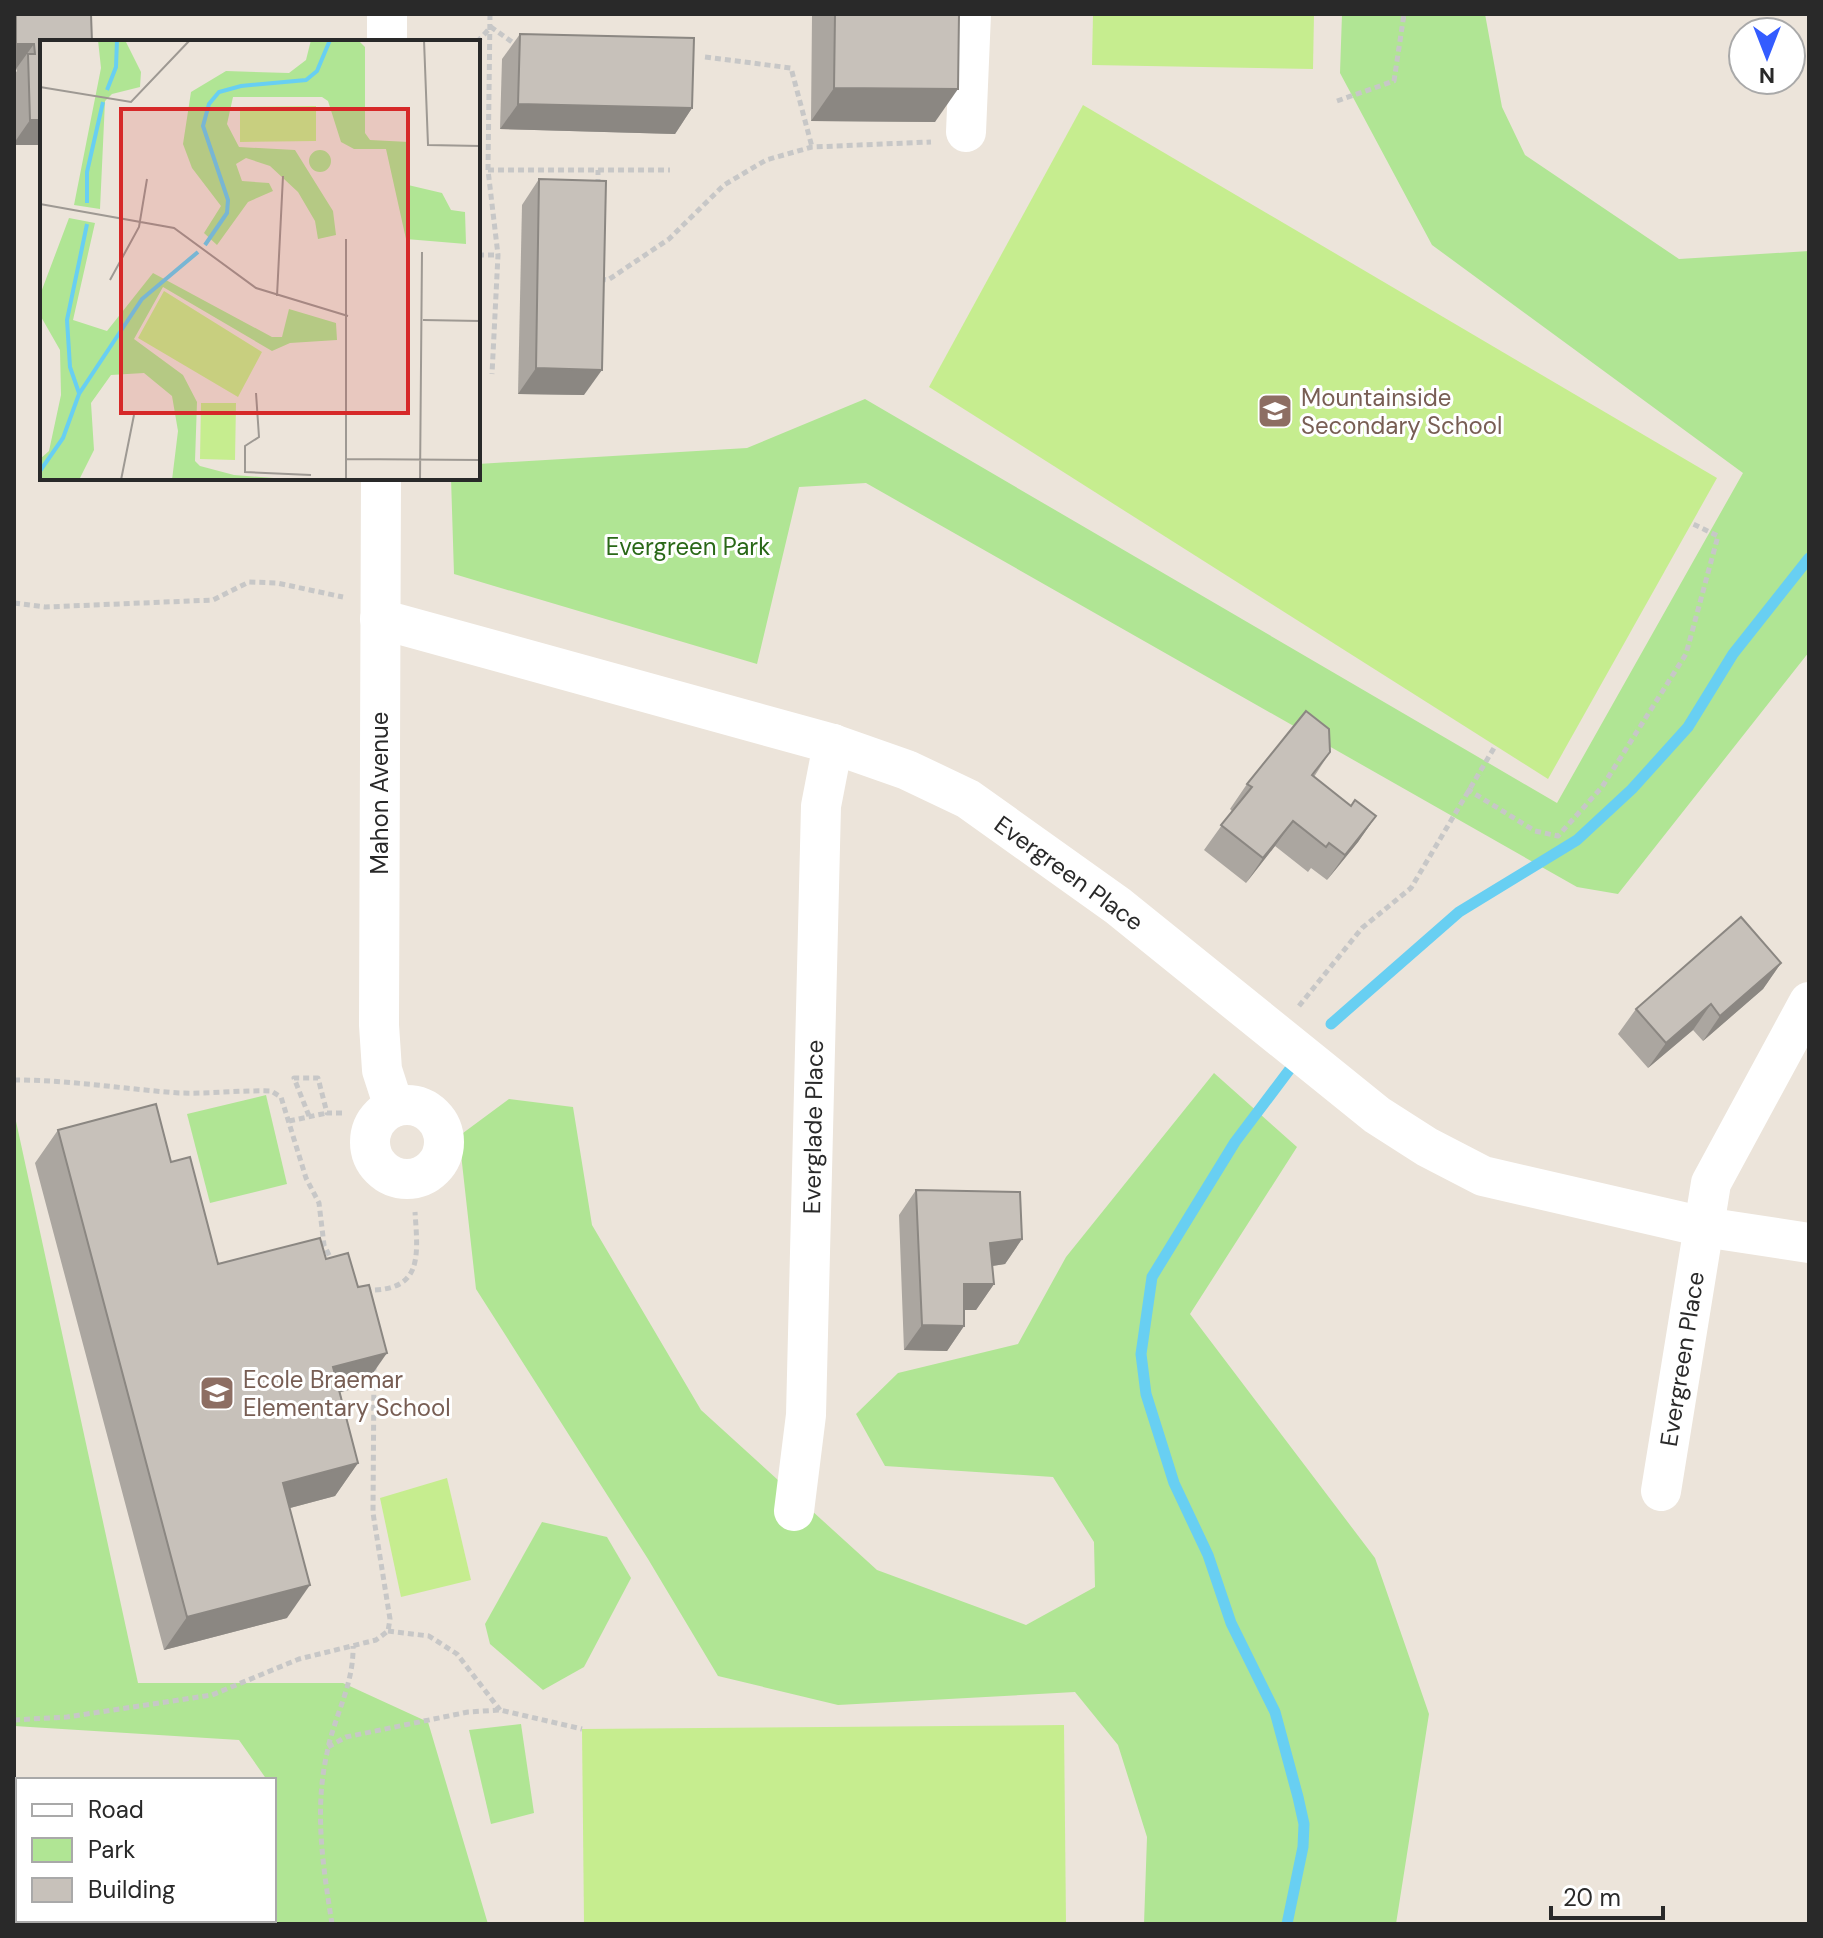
<svg xmlns="http://www.w3.org/2000/svg" width="1823" height="1938" font-family="'DM Sans',sans-serif">
  <style>
    .green { fill: #b0e594 }
    .pitch { fill: #c6ed8f }
    .lines { fill: none; stroke-linecap: round; stroke-linejoin: round }
    .stream { stroke: #68cff2; stroke-width: 11 }
    .path { stroke: #c7c7c7; stroke-width: 5; stroke-dasharray: 6 4; stroke-linecap: butt }
    .minor { stroke: #fff; stroke-width: 40 }
    .wall { fill: #aba6a0 }
    .shaded-wall { fill: #8b8782 }
    .building { fill: #c7c1ba; stroke: #8b8782; stroke-width: 2 }
    .labels { text-anchor: middle; dominant-baseline: central; stroke-width: 6; stroke-linejoin: round; paint-order: stroke }
    .education-label { font-size: 24px; fill: #785e54; stroke: #fff; text-anchor: start }
    .park-label { font-size: 24px; fill: #296817; stroke: #fff }
    .street-label { font-size: 24px; fill: #292929; stroke: #fff }
    .inset-river { fill: none; stroke: #68cff2; stroke-width: 4 }
    .inset-road { fill: none; stroke: #9e9993; stroke-width: 2 }
    .view { fill: #d62828; fill-opacity: 0.15; stroke: #d62828; stroke-width: 4 }
    .inset-edge { fill: none; stroke: #292929; stroke-width: 4 }
  </style>
  <rect width="100%" height="100%" fill="#ece4da"/>
  <g class="green">
    <polygon points="1342,14 1485,14 1502,107 1525,155 1679,259 1809,251 1809,652 1618,894 1577,887 866,483 799,487 757,664 454,574 451,478 478,478 478,464 747,448 865,399 1557,803 1743,473 1432,245 1340,73"/>
    <polygon points="1214,1073 1297,1147 1190,1314 1375,1558 1429,1714 1396,1924 1144,1924 1147,1837 1118,1745 1075,1692 838,1705 718,1676 648,1559 476,1289 459,1136 509,1099 573,1107 592,1225 701,1410 877,1570 1026,1625 1095,1587 1094,1542 1053,1477 885,1466 856,1414 898,1373 1018,1344 1066,1257"/>
    <polygon points="266,1095 287,1184 210,1203 187,1114"/>
    <polygon points="14,1112 138,1683 343,1683 428,1722 488,1924 271,1924 274,1920 274,1780 267,1780 239,1740 14,1726"/>
    <polygon points="542,1522 607,1537 631,1578 584,1667 543,1690 490,1644 485,1624"/>
    <polygon points="521,1724 534,1813 491,1824 469,1730"/>
  </g>
  <g class="pitch">
    <polygon points="1093,14 1314,14 1313,69 1092,65"/>
    <polygon points="1083,105 1717,478 1548,779 929,387"/>
    <polygon points="447,1478 471,1580 401,1597 380,1498"/>
    <polygon points="1064,1725 1066,1924 584,1924 582,1729"/>
  </g>
  <g class="lines">
    <g class="stream">
      <polyline points="1331,1024 1459,912 1577,840 1632,789 1688,727 1733,654 1809,558"/>
      <polyline points="1287,1924 1303,1847 1304,1824 1298,1797 1275,1712 1231,1623 1208,1555 1174,1483 1146,1394 1141,1354 1152,1277 1235,1142 1290,1069"/>
    </g>
    <g class="path">
      <polyline points="490,14 488,170 498,255 492,374"/>
      <polyline points="477,42 491,27 519,47"/>
      <polyline points="705,57 791,68 812,147"/>
      <polyline points="1337,101 1394,81 1404,14"/>
      <polyline points="488,170 670,170"/>
      <polyline points="598,185 598,170"/>
      <polyline points="478,255 497,255"/>
      <polyline points="600,279 608,280 669,239 724,185 766,160 812,147 931,142"/>
      <polyline points="14,603 45,607 213,600 249,582 277,583 343,597"/>
      <polyline points="1467,789 1535,831 1558,836 1602,787 1686,654 1718,536 1691,523"/>
      <polyline points="1299,1006 1362,928 1411,888 1494,748"/>
      <path d="M14,1080C70,1080 124,1089 179,1093C210,1094 241,1090 271,1091L281,1097L306,1178L319,1203L324,1245L332,1261"/>
      <polyline points="309,1116 294,1078 318,1078 327,1113 345,1113"/>
      <polyline points="289,1121 327,1113"/>
      <path d="M365,1290C423,1292 418,1257 415,1212"/>
      <polyline points="388,1631 429,1636 457,1654 500,1710"/>
      <polyline points="14,1720 67,1717 212,1695 299,1659 376,1640 388,1631 390,1619 373,1513 374,1368"/>
      <polyline points="328,1747 346,1737 468,1712 500,1710 582,1729"/>
      <path d="M332,1924C323,1866 314,1811 327,1753C334,1716 354,1685 353,1646"/>
    </g>
    <g class="minor">
      <polyline points="387,42 387,14"/>
      <polyline points="966,132 971,14"/>
      <polyline points="381,478 379,1025 382,1070 394,1107"/>
      <polyline points="380,619 833,744 907,770 968,799 1118,906 1377,1115 1427,1147 1483,1176 1704,1227 1809,1243"/>
      <circle cx="407" cy="1142" r="37"/>
      <polyline points="1661,1491 1711,1183 1809,1002"/>
      <polyline points="794,1511 806,1415 821,806 833,744"/>
    </g>
  </g>
  <g class="wall">
    <polygon points="14,14 91,14 42,42 42,145 14,145 14,74 17,71 16,69 14,69"/>
    <polygon points="608,14 959,14 935,122 811,121 812,16"/>
    <polygon points="520,34 692,108 675,134 500,129 502,59"/>
    <polygon points="539,179 584,395 518,394 522,205"/>
    <polygon points="1330,752 1314,777 1351,806 1376,816 1358,842 1327,880 1311,868 1308,872 1275,846 1246,883 1204,850 1232,811 1230,809 1247,784"/>
    <polygon points="1781,963 1763,989 1703,1041 1693,1030 1648,1068 1618,1034 1636,1009"/>
    <polygon points="58,1130 171,1162 218,1264 364,1386 340,1392 358,1463 335,1496 290,1508 287,1618 164,1650 35,1163"/>
    <polygon points="916,1190 1022,1239 1005,1264 992,1266 994,1284 976,1310 964,1310 964,1326 947,1351 904,1350 899,1215"/>
  </g>
  <g class="shaded-wall">
    <polygon points="608,14 814,14 812,16"/>
    <polygon points="16,44 34,44 16,69 14,69 14,47"/>
    <polygon points="834,88 958,89 935,122 811,121"/>
    <polygon points="518,104 692,108 675,134 500,129"/>
    <polygon points="30,120 42,120 42,145 14,145 14,143"/>
    <polygon points="536,368 602,370 584,395 518,394"/>
    <polygon points="1376,816 1358,842 1327,880 1345,855"/>
    <polygon points="1293,821 1275,846 1246,883 1263,858"/>
    <polygon points="1781,963 1763,989 1703,1041 1720,1016"/>
    <polygon points="1711,1004 1693,1030 1648,1068 1666,1043"/>
    <polygon points="1022,1239 1005,1264 973,1269 990,1243"/>
    <polygon points="964,1284 994,1284 976,1310 947,1310"/>
    <polygon points="922,1325 964,1326 947,1351 904,1350"/>
    <polygon points="387,1353 364,1386 310,1400 333,1367"/>
    <polygon points="358,1463 335,1496 260,1516 283,1483"/>
    <polygon points="310,1585 287,1618 164,1650 187,1617"/>
  </g>
  <g class="building">
    <polygon points="16,14 91,14 92,42 42,42 42,120 30,120 28,54 35,54 34,44 16,44"/>
    <polygon points="835,14 959,14 958,89 834,88"/>
    <polygon points="520,34 694,38 692,108 518,104"/>
    <polygon points="539,179 606,181 602,370 536,368"/>
    <polygon points="1306,711 1329,729 1330,752 1312,775 1351,806 1355,800 1376,816 1345,855 1329,843 1326,847 1293,821 1263,858 1221,825 1252,787 1247,784"/>
    <polygon points="1741,917 1781,963 1720,1016 1711,1004 1666,1043 1636,1009"/>
    <polygon points="156,1104 171,1162 190,1157 218,1264 320,1238 326,1259 348,1253 358,1287 369,1285 387,1353 333,1367 358,1463 283,1483 310,1585 187,1617 58,1130"/>
    <polygon points="916,1190 1020,1192 1022,1239 990,1243 994,1284 964,1284 964,1326 922,1325"/>
  </g>
  <defs>
    <symbol id="school-square" viewBox="-11 -11 22 22"><rect x="-9" y="-9" width="18" height="18" rx="4" fill="#8d6e63" stroke="#fff"/><path d="M0-5L7-2L0 1L-7-2ZM-4 1L0 2.5L4 1V4Q0 6-4 4Z" fill="#fff"/></symbol>
  </defs>
  <g fill-rule="evenodd">
    <use href="#school-square" x="1255" y="391" width="40" height="40"/>
    <use href="#school-square" x="197" y="1373" width="40" height="40"/>
  </g>
  <g class="labels">
    <g class="education-label">
      <text x="1301" y="397">Mountainside<tspan x="1301" dy="28">Secondary School</tspan></text>
      <text x="243" y="1379">Ecole Braemar<tspan x="243" dy="28">Elementary School</tspan></text>
    </g>
    <g class="park-label">
      <text x="688" y="546">Evergreen Park</text>
    </g>
    <g class="street-label">
      <text transform="translate(379 793) rotate(-90)">Mahon Avenue</text>
      <text transform="translate(1069 873) rotate(36)">Evergreen Place</text>
      <text transform="translate(813 1127) rotate(-89)">Everglade Place</text>
      <text transform="translate(1682 1359) rotate(-81)">Evergreen Place</text>
    </g>
  </g>
  <g transform="translate(40 40)">
    <rect width="440" height="440" fill="#ece4da"/>
    <path d="M58,0H85L101,32L100,47L72,54L65,61L60,169L34,165L61,28ZM271,0H318L325,7V93L330,100L369,102L368,145L402,153L411,170L425,172L426,204L366,199L346,109H314L301,102L288,61L282,57H193L187,84L199,107L255,110L293,171L296,195L278,199L275,181L258,152L230,126L206,118L196,124L202,141L229,143L233,151L208,162L177,205L164,193L181,166L152,128L143,104L151,52L186,31L249,33L266,20ZM269 121a11 11 0 1 1 22 0a11 11 0 1 1-22 0ZM29,178L55,183L33,280L67,291L113,233L232,297H242L249,269L296,283L297,300L250,303L232,311L123,247L94,299L143,335L157,362L155,421L160,426L194,435L260,440H132L138,391L132,356L104,333L71,335L51,363L54,410L39,440H0V419L9,411L21,355L20,310L0,275V255Z" fill="#b0e594"/>
    <path d="M276,66V101L200,102V67ZM124,251L222,312L198,357L98,298ZM161,363H196L195,420L160,419Z" fill="#c6ed8f"/>
    <path class="inset-river" d="M67,50L76,27L77,0M47,163V132L63,62M165,205L187,173L188,160L163,86L169,64L179,52L201,46L266,40L277,31L290,0M39,353L30,327L27,280L47,184M0,431L23,398L39,354L102,259L158,212"/>
    <path class="inset-road" d="M384,0L388,105L440,106M0,47L91,62L150,0M0,164L134,188L216,248L308,276M70,240L99,187L107,139M237,256L243,136M383,280L440,281M216,353L219,397L205,406V432L271,435M306,419L440,420M81,440L94,375M306,440V199M380,440L382,212"/>
    <path class="view" d="M81,69H368V373H81Z"/>
    <rect width="440" height="440" class="inset-edge"/>
  </g>
  <rect width="1823" height="1938" fill="none" stroke="#292929" stroke-width="32"/>
  <rect x="16" y="1778" width="260" height="144" fill="#ffffff" stroke="#a9a9a9" stroke-width="2"/>
  <rect x="32" y="1804" width="40" height="12" fill="#ffffff" stroke="#a9a9a9" stroke-width="2"/>
  <text x="88" y="1818" font-size="24" fill="#292929">Road</text>
  <rect x="32" y="1838" width="40" height="24" fill="#b0e594" stroke="#a9a9a9" stroke-width="2"/>
  <text x="88" y="1858" font-size="24" fill="#292929">Park</text>
  <rect x="32" y="1878" width="40" height="24" fill="#c7c1ba" stroke="#a9a9a9" stroke-width="2"/>
  <text x="88" y="1898" font-size="24" fill="#292929">Building</text>
  <g transform="translate(1767 56) rotate(180)"><circle r="38" fill="#ffffff" stroke="#a9a9a9" stroke-width="2"/>
  <path d="M0-6L14 30L0 20L-14 30Z" fill="#345cff"/>
  <text y="-12" font-size="22" font-weight="bold" text-anchor="middle" fill="#292929">N</text>
  </g>
  <path d="M1551 1906v12h112v-12" fill="none" stroke="#292929" stroke-width="4"/>
  <text x="1563" y="1906" font-size="24" fill="#292929" stroke="#ffffff" stroke-width="6" paint-order="stroke">20 m</text>
</svg>
